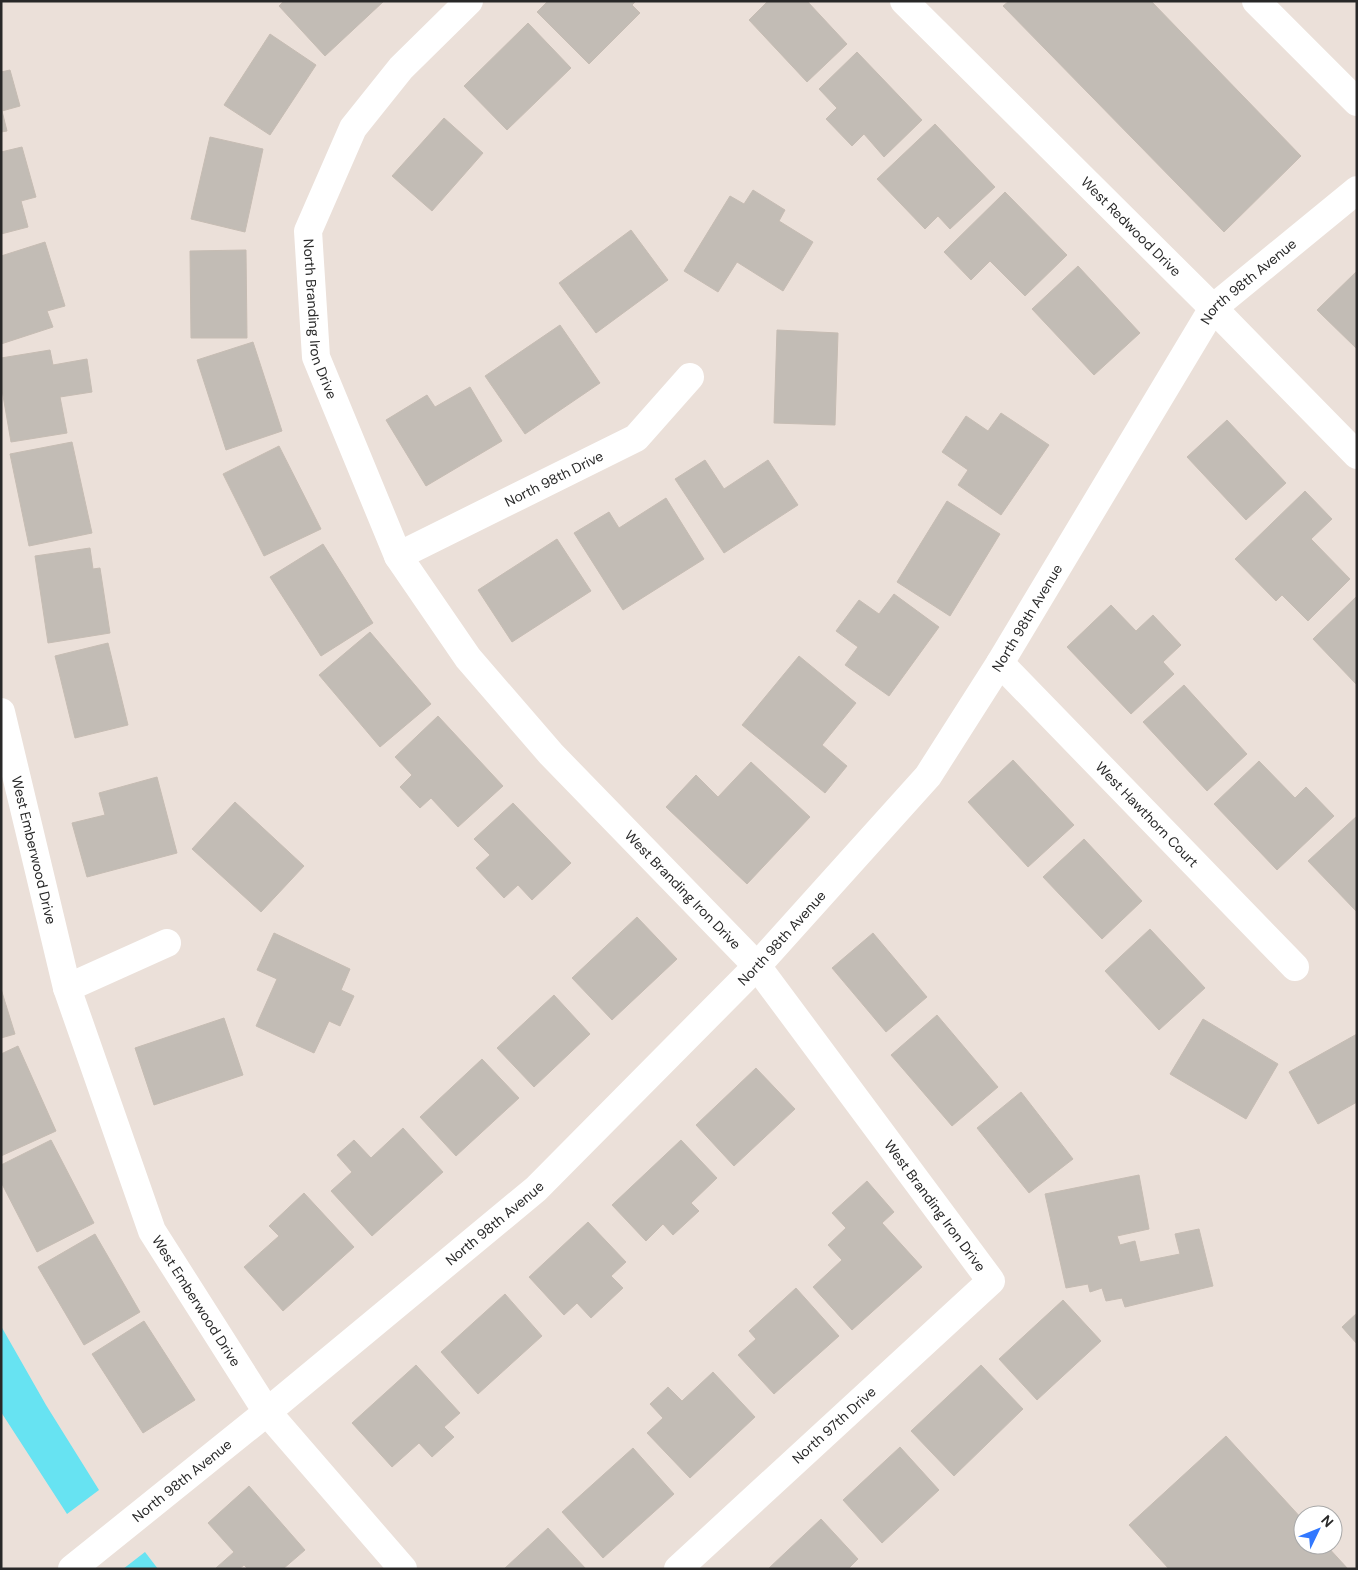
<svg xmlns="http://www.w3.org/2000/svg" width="1358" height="1570" font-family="'DM Sans',sans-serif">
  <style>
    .water { fill: #67e3f2 }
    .building { fill: #c2bcb5; stroke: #c6bcb3 }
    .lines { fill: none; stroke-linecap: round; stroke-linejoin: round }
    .minor { stroke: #fff; stroke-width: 28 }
    .labels { text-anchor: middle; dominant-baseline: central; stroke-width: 4; stroke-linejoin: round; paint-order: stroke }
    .street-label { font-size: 14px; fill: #282828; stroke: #fff }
  </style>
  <rect width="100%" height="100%" fill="#ebe0d9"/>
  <g class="water">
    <polygon points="1,1326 46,1405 99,1490 67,1514 1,1412"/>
    <polygon points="145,1552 158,1569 123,1569"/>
  </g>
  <g class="building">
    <polygon points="284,1 384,1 325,56 279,6"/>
    <polygon points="548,1 636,1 632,5 640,13 589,64 537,12"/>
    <polygon points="768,1 807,1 847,44 807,82 749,20"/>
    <polygon points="1009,1 1151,1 1301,156 1224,232 1003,6"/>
    <polygon points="528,23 571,68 507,130 464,86"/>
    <polygon points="270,34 316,65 270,135 224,105"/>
    <polygon points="857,52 922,120 884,157 864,134 852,146 826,119 837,108 819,89"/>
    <polygon points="10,70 20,106 2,111 7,131 1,132 1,72"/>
    <polygon points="444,118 483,153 432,211 392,176"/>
    <polygon points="935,124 995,187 950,229 938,216 925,229 877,179"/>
    <polygon points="210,137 263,149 245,232 191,219"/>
    <polygon points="22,147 36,197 21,201 28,227 1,234 1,152"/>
    <polygon points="753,190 785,210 779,221 813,242 783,291 737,262 718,292 684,271 730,196 744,204"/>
    <polygon points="1005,192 1067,255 1025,296 990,261 971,280 944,252"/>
    <polygon points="631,230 668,280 596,333 559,283"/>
    <polygon points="45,242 65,306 47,311 53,327 1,344 1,256"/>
    <polygon points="246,250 247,338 191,338 190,251"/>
    <polygon points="1078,266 1140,333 1094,375 1032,309"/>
    <polygon points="1357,271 1357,349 1317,310"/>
    <polygon points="560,325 600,383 525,434 485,376"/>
    <polygon points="777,330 838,333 835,425 774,423"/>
    <polygon points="253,342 282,431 226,450 197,360"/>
    <polygon points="50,350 53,365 87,359 92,392 60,397 67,433 11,442 1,384 1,358"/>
    <polygon points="470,387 502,441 426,486 386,420 427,395 435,407"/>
    <polygon points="1001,413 1049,445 1001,515 958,485 968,470 942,452 966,416 988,431"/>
    <polygon points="1227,420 1286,483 1246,520 1187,457"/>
    <polygon points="72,442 92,533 29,546 10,454"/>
    <polygon points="279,446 321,529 264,556 223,474"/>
    <polygon points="705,460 724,489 768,460 798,505 724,553 675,479"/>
    <polygon points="1305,491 1332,519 1311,539 1350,579 1308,621 1282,595 1276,601 1235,559"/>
    <polygon points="666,498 704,559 623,610 574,533 609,512 619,528"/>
    <polygon points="947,501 1000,534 950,616 897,582"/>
    <polygon points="557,539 591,591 512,642 478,590"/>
    <polygon points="323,544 373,623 321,656 270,577"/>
    <polygon points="90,548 93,569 100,568 110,633 48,643 35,556"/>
    <polygon points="894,594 939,627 889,696 845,665 858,647 836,631 859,600 879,614"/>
    <polygon points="1357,596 1357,685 1313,639"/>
    <polygon points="1111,605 1136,631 1153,615 1181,645 1163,662 1174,674 1131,714 1067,647"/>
    <polygon points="370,632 431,704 380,747 319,675"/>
    <polygon points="108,643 128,725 75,738 55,656"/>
    <polygon points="799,656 856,703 822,745 847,766 825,793 742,725"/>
    <polygon points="1184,685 1247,754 1207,791 1143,722"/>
    <polygon points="438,716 503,786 458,827 431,798 420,808 400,787 412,775 395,757"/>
    <polygon points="1013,760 1074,825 1028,867 968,802"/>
    <polygon points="1259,761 1295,798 1306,787 1334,816 1277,870 1214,804"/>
    <polygon points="751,762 810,817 747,884 666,807 696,775 718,797"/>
    <polygon points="157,777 177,853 87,877 72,823 105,815 99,793"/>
    <polygon points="235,802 304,866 261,912 192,849"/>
    <polygon points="513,803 571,863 532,900 518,885 504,898 476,868 490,855 474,839"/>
    <polygon points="1357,816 1357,912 1308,861"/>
    <polygon points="1084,839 1142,901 1102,939 1043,877"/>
    <polygon points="637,917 677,959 612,1020 572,978"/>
    <polygon points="1150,929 1205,988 1159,1030 1105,971"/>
    <polygon points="274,933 350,969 341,990 354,996 340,1026 329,1021 314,1053 256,1026 277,979 257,970"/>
    <polygon points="873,933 927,997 886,1032 832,968"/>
    <polygon points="1,989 15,1034 1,1038"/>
    <polygon points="554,995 590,1034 534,1087 497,1048"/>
    <polygon points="937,1015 998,1087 952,1126 891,1055"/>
    <polygon points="224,1018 243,1075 154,1105 135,1048"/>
    <polygon points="1203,1019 1278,1064 1246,1119 1170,1074"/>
    <polygon points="1357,1034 1357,1102 1318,1124 1289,1072"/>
    <polygon points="18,1046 56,1131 1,1156 1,1054"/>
    <polygon points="482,1059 519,1098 456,1156 420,1117"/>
    <polygon points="756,1068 795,1109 734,1166 696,1125"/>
    <polygon points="1021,1092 1073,1159 1029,1193 977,1128"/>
    <polygon points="403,1128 443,1172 372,1236 331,1191 352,1172 337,1155 354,1140 371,1158"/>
    <polygon points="51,1140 94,1223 37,1252 1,1182 1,1165"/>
    <polygon points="681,1140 717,1178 691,1203 699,1211 673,1235 663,1224 646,1241 612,1205"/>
    <polygon points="1139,1175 1149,1229 1117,1236 1120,1245 1135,1241 1140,1262 1180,1254 1175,1234 1199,1229 1213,1286 1125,1307 1122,1298 1106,1301 1102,1288 1090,1292 1088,1284 1066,1288 1045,1194"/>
    <polygon points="867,1181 894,1212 882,1223 922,1267 852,1330 813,1287 842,1260 828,1245 846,1228 832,1213"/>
    <polygon points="304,1193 354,1247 283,1311 244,1267 279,1236 269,1226"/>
    <polygon points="588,1222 626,1262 611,1276 623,1288 591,1318 577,1303 564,1315 529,1277"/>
    <polygon points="95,1234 140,1312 84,1345 38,1267"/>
    <polygon points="796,1288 839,1336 774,1394 738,1355 756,1339 749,1331"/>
    <polygon points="505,1294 542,1336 478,1394 441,1352"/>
    <polygon points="1063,1300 1101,1341 1037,1400 999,1359"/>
    <polygon points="1357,1313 1357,1344 1342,1327"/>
    <polygon points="144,1321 195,1400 143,1433 92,1354"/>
    <polygon points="416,1365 460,1413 444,1427 454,1437 432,1457 419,1443 392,1467 352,1423"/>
    <polygon points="981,1365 1023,1409 954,1476 911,1431"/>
    <polygon points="713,1372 755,1417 690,1478 647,1433 663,1418 650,1404 668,1387 682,1401"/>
    <polygon points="1226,1436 1303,1520 1303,1545 1326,1545 1348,1569 1169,1569 1129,1525"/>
    <polygon points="900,1447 939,1490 882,1543 843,1500"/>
    <polygon points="633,1448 674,1494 603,1558 562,1512"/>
    <polygon points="249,1486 305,1550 283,1569 248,1569 244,1565 239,1569 216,1568 234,1552 208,1523"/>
    <polygon points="821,1519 858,1559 848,1569 768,1569"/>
    <polygon points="548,1528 586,1569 504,1569"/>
  </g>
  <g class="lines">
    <g class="minor">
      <path id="s1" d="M469,1L401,68L353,128L308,231L316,357L398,556L468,658L551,754L757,966L991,1281L678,1569"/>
      <path id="s2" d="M904,1L1213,308L1357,455"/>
      <polyline points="1256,1 1357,102"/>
      <path id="s3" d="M398,556L636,438L690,377"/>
      <path id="s4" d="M1000,663L1295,967"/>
      <path id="s5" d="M1,712L67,988L152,1231L267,1412L403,1569"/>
      <polyline points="67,988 167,943"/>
      <path id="s6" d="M72,1569L267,1412L536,1189L757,966L928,776L1000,663L1213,308L1357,190"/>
    </g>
  </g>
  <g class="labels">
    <g class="street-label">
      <text stroke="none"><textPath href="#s2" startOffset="320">West Redwood Drive</textPath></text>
      <text stroke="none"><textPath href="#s6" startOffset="1761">North 98th Avenue</textPath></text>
      <text stroke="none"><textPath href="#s1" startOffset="374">North Branding Iron Drive</textPath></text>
      <text stroke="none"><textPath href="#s3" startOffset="174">North 98th Drive</textPath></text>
      <text stroke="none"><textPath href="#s6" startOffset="1356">North 98th Avenue</textPath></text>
      <text stroke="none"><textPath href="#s4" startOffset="211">West Hawthorn Court</textPath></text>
      <text stroke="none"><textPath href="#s5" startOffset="142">West Emberwood Drive</textPath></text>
      <text stroke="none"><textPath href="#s1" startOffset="1066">West Branding Iron Drive</textPath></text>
      <text stroke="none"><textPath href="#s6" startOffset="951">North 98th Avenue</textPath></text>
      <text stroke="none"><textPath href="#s1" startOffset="1471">West Branding Iron Drive</textPath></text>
      <text stroke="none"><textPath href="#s6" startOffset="546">North 98th Avenue</textPath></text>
      <text stroke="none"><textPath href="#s5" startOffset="624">West Emberwood Drive</textPath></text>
      <text transform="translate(834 1425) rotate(-42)">North 97th Drive</text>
      <text stroke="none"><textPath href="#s6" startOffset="141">North 98th Avenue</textPath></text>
    </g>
  </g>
  <rect width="1358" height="1570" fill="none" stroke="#282828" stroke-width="5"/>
  <g transform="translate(1318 1530) rotate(47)"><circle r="24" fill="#ffffff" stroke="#a9a9a9"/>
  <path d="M0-4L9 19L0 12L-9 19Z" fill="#3278ff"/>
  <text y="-8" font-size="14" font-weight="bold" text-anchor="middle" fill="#282828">N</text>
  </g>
</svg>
